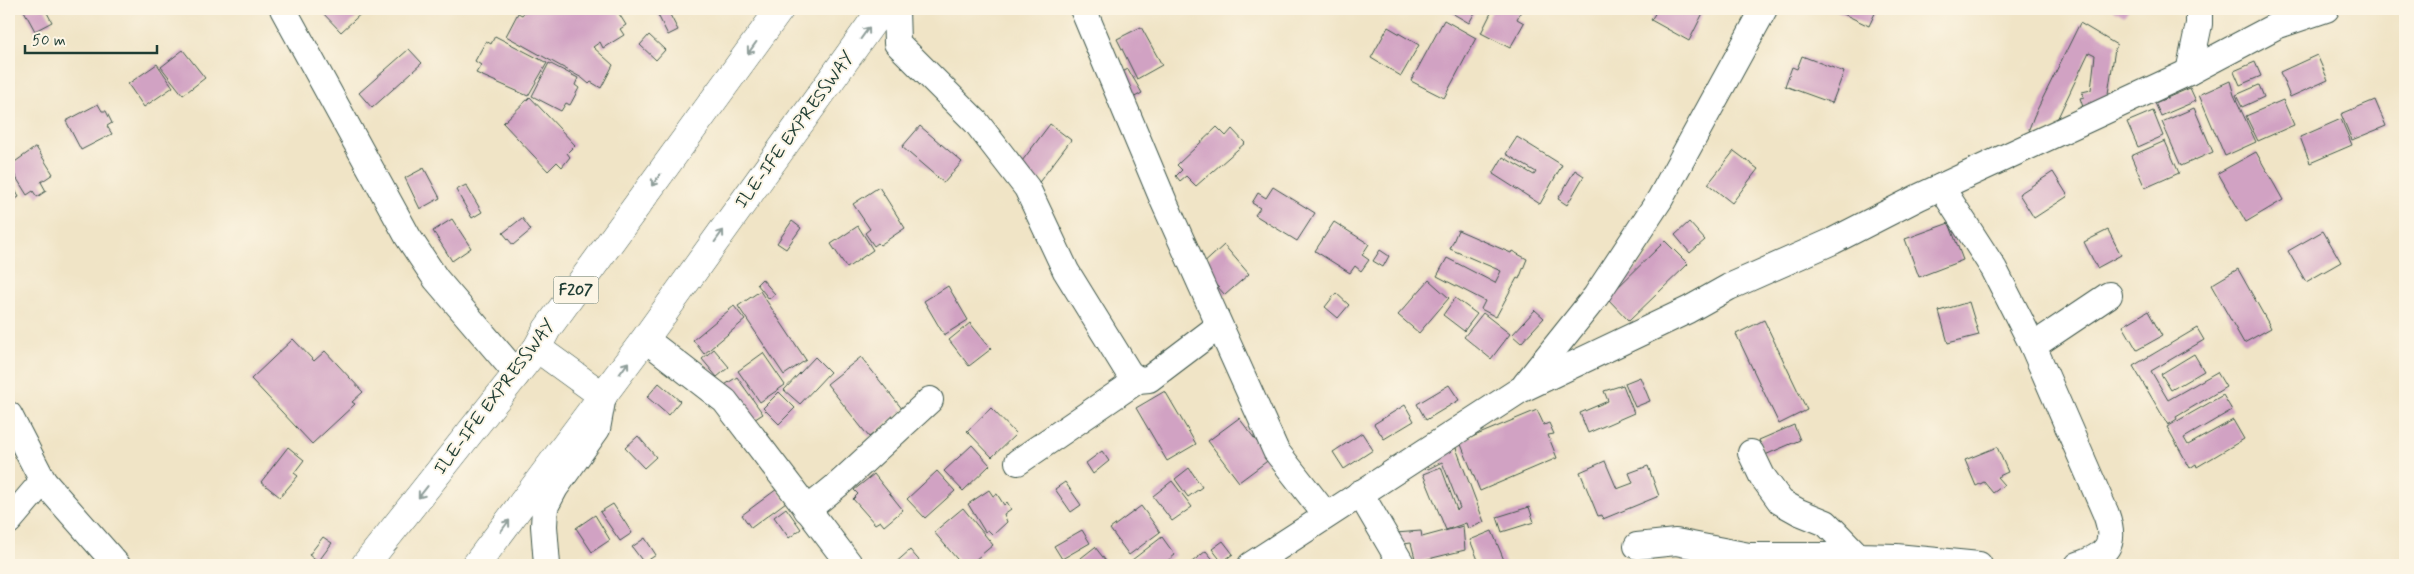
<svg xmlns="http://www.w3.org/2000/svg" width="2414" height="574" font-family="Mynerve,sans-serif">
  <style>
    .building { fill: #d1a2c3 }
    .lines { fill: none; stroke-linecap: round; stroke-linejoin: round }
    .minor-casing { stroke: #3e564a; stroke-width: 28 }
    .major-casing { stroke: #3e564a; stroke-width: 29 }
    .minor { stroke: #fff; stroke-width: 26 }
    .major { stroke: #fff; stroke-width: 28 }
    .oneway { stroke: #8f9e9a }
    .labels { text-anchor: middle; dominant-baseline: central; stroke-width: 4; stroke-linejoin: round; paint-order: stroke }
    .shield { fill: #fcf5e5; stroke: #617469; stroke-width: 1 }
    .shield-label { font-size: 16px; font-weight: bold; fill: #1f3d34 }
    .street-label { font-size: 18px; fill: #1f3d34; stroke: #fcf5e5 }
  </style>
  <rect width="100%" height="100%" fill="#fcf5e5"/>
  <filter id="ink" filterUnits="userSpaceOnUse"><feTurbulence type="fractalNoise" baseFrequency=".02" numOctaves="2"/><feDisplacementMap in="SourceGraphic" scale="10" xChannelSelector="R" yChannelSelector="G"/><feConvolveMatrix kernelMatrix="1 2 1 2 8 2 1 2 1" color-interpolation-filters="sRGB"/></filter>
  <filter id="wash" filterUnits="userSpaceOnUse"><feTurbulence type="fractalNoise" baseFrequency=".0096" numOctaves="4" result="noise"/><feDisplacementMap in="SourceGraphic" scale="20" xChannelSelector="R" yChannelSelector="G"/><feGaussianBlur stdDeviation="1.12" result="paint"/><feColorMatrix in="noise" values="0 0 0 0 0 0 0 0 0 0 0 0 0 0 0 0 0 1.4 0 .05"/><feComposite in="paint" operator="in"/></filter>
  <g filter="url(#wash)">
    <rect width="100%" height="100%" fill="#f0e4c6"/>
    <g id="blocks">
      <g class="building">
        <polygon points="23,9 45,9 52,22 35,31"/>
        <polygon points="321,9 366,9 341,32 320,10"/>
        <polygon points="527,9 616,9 626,25 620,29 624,35 603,48 600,42 593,47 613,65 601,88 591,82 589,84 582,78 506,36 518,13 522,15"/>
        <polygon points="655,9 667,9 678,30 668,35"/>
        <polygon points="1445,9 1477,9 1469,23"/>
        <polygon points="1493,9 1522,9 1517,19 1524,23 1510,48 1481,33"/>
        <polygon points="1658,9 1695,9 1703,13 1689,41 1651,20"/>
        <polygon points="1833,9 1877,9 1869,26"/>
        <polygon points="2112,9 2129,9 2124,16"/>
        <polygon points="1444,20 1476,38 1444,98 1411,81"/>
        <polygon points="2080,23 2117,45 2115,49 2107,100 2083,107 2080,98 2084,97 2082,92 2091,90 2095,55 2089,52 2054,126 2031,135 2029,129 2034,116"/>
        <polygon points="1141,27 1162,65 1137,79 1117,39"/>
        <polygon points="1388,27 1419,45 1401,76 1371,58"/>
        <polygon points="649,35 665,50 656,60 640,45"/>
        <polygon points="495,36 547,63 528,96 476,73 481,65 475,61 486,41 491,44"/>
        <polygon points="409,49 422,63 372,108 359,93"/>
        <polygon points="183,50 205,78 183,95 161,67"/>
        <polygon points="2317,55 2328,80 2290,97 2280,72"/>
        <polygon points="1802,56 1844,72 1832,103 1785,86 1792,67 1797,69"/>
        <polygon points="2255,62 2261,76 2240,85 2234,71"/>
        <polygon points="549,63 578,78 575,85 579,88 570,105 566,103 561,111 532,96"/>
        <polygon points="157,64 173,87 144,107 128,84"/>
        <polygon points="1128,69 1142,93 1131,99 1117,75"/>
        <polygon points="2230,81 2234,95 2256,142 2225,156 2199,95"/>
        <polygon points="2259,85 2264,97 2242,107 2236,95"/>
        <polygon points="2190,88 2196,101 2161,116 2155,103"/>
        <polygon points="530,97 575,145 567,153 570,157 562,167 557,162 548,171 503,123"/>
        <polygon points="2283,100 2294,125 2258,141 2246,116"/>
        <polygon points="2375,100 2386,126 2352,140 2341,114"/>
        <polygon points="98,104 102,111 106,111 112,123 107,126 112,134 81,150 66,121"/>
        <polygon points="2194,108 2213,152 2181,166 2162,122"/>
        <polygon points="2153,111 2163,136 2138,147 2127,122"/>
        <polygon points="2341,119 2352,145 2310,163 2300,137"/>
        <polygon points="1050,124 1071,140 1037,185 1016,169"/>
        <polygon points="920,126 962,162 944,183 902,147"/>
        <polygon points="1217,127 1226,136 1232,129 1245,143 1196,186 1186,176 1180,181 1176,176 1182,170 1177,165"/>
        <polygon points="1517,137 1562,165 1540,204 1493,174 1503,157 1534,175 1536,172 1506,154"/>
        <polygon points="2165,141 2179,173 2145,188 2131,156"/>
        <polygon points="36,147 53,174 41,182 46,191 37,197 33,191 27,195 9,166"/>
        <polygon points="1734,151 1758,169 1732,203 1708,184"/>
        <polygon points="2256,152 2283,200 2246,222 2218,173"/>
        <polygon points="424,168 440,198 420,209 405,178"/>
        <polygon points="1575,170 1584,176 1567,205 1558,199"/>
        <polygon points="2053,172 2068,196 2034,218 2019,194"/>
        <polygon points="9,179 19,197 9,203"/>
        <polygon points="466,185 482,212 472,218 456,190"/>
        <polygon points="879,187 905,228 880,245 878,243 874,246 865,233 870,229 853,204"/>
        <polygon points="1273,187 1315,213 1297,241 1255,215 1260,208 1252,203 1258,193 1266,198"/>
        <polygon points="522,218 531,230 513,245 503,233"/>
        <polygon points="452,219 471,248 452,261 433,231"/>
        <polygon points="792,221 801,228 786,249 777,243"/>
        <polygon points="1334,222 1369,244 1362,255 1369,260 1361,271 1355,266 1350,273 1315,251"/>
        <polygon points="1689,222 1705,240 1690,253 1675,235"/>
        <polygon points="1949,223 1963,260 1919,277 1905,239"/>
        <polygon points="858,226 873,250 847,268 831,244"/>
        <polygon points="1458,230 1511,253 1512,251 1527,259 1519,279 1517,278 1496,317 1481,309 1485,301 1437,276 1447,258 1495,283 1501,271 1450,249"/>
        <polygon points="2108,230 2121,255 2097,268 2084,242"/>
        <polygon points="2323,231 2341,262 2306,282 2288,251"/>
        <polygon points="1665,241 1688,264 1629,321 1607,298"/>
        <polygon points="1224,245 1249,274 1225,295 1200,267"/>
        <polygon points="1380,250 1389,256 1383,267 1373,261"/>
        <polygon points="2238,269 2271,328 2244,343 2211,285"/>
        <polygon points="762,279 775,294 769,299 757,284"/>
        <polygon points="1429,280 1449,298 1419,333 1398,315"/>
        <polygon points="948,286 968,320 944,335 924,301"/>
        <polygon points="760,291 806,360 784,375 738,306"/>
        <polygon points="1336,293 1349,305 1338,318 1325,307"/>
        <polygon points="1455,298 1477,314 1464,331 1443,315"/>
        <polygon points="1969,302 1979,335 1948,343 1939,311"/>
        <polygon points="734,306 745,320 704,354 693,340"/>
        <polygon points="1535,310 1544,318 1521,343 1512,335"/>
        <polygon points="2148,311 2162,336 2137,350 2123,326"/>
        <polygon points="1483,313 1510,334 1491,359 1464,337"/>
        <polygon points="1764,320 1807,410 1779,424 1736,334"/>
        <polygon points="970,323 991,349 969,366 949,340"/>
        <polygon points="2197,328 2204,340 2151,371 2168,400 2217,372 2226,387 2176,417 2177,419 2168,425 2133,366"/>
        <polygon points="293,339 314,361 325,351 363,392 352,402 355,404 312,444 251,379"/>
        <polygon points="714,349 729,367 717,377 702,359"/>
        <polygon points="763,353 785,385 760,402 738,371"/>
        <polygon points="2194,354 2204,371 2171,390 2161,374"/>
        <polygon points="815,357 830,372 800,404 784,390"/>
        <polygon points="861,357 903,410 869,437 827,384"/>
        <polygon points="737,377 763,414 746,425 720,388"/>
        <polygon points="1640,377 1650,401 1635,407 1625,383"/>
        <polygon points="659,383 680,401 668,415 647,397"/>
        <polygon points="1449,385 1459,400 1426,420 1417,404"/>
        <polygon points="1623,385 1634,413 1588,433 1580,413 1608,401 1604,391"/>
        <polygon points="1165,391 1196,444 1167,461 1136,408"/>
        <polygon points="779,392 795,408 779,424 763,408"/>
        <polygon points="2223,395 2232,410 2184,438 2188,445 2233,420 2244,439 2197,467 2196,464 2190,468 2167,427"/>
        <polygon points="1405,405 1414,421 1384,439 1374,424"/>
        <polygon points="991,408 1016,434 992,457 967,431"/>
        <polygon points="1537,410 1544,425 1549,423 1554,434 1548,435 1557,458 1480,491 1460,442"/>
        <polygon points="1239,418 1270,459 1239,482 1208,441"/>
        <polygon points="1794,425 1800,440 1765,455 1759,440"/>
        <polygon points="1362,433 1373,450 1344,469 1333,452"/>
        <polygon points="638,436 656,457 644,468 625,448"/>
        <polygon points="972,445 990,465 963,491 944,471"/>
        <polygon points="288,447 304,460 294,473 298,476 280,497 261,482"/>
        <polygon points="1997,447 2008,472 1997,477 2004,485 1993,493 1984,482 1976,486 1965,460"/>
        <polygon points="1456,448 1484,522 1468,529 1466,523 1446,530 1423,474 1441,467 1457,510 1460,508 1442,462 1428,469 1425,463"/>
        <polygon points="1102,451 1109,461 1093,474 1086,463"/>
        <polygon points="1605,461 1617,489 1633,483 1629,473 1648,466 1659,496 1603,519 1602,515 1598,516 1580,472"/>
        <polygon points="1189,468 1202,487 1188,497 1175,479"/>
        <polygon points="937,471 955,491 925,518 907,499"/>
        <polygon points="874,474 903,510 884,526 880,521 875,524 853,499 858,494 854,490"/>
        <polygon points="1172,481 1192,507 1172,521 1153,496"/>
        <polygon points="1065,482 1081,505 1071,512 1055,489"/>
        <polygon points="777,489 786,502 751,528 742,515"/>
        <polygon points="989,490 993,496 997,494 1004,505 1007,502 1011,509 1004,514 1007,522 993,535 988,530 985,532 968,504"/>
        <polygon points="613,504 632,533 620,541 600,512"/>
        <polygon points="1141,506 1160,532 1129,555 1110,529"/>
        <polygon points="1529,507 1534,522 1502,532 1497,517"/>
        <polygon points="786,508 801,529 789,538 774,517"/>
        <polygon points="963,508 993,545 969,565 962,565 934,532"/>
        <polygon points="595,515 610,540 592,552 576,528"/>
        <polygon points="1463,526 1465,550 1416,562 1411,543 1397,545 1396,533 1421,531 1422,537"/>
        <polygon points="1082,530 1090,543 1062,559 1054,546"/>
        <polygon points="1492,531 1506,565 1480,565 1470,540"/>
        <polygon points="323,537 332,543 318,562 309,555"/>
        <polygon points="1162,537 1175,555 1162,565 1136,565 1132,560"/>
        <polygon points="645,538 656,555 644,563 632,547"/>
        <polygon points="1223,541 1233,554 1222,562 1212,549"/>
        <polygon points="1095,547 1109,565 1072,565"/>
        <polygon points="910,550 923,565 893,565"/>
        <polygon points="1206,551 1216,563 1213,565 1188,565"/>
        <polygon points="1694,556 1699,565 1675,565"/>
      </g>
    </g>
  </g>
  <g filter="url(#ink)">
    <use href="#blocks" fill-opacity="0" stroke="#3e564a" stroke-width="1"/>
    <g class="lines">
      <defs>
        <g id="minor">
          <polyline points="283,9 408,237 436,279 517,374"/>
          <polyline points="896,9 897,43 976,122 1027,188 1066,271 1129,373 1138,380"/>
          <polyline points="1083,9 1164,202 1276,451 1326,515"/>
          <polyline points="2189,72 2199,24 2199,9"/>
          <path d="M1941,187L1994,269L2033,346L2106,514C2117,545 2107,555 2078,565"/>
          <polyline points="645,339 725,401 850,565"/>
          <polyline points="2033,346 2109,295"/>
          <polyline points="1525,385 1596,296 1660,199 1764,9"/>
          <polyline points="9,415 43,481 117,565"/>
          <polyline points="1751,453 1762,476 1781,502 1799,512 1826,523 1858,556 1896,557 1979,565"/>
          <polyline points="1018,462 1138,380 1149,379 1219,326"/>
          <polyline points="1360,493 1402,565"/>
          <polyline points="807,510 840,483 930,400"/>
          <polyline points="9,521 43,481"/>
          <polyline points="1637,546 1676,542 1749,556 1858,556"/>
          <polyline points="547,565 544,526 545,507 555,488 597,429 603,396"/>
          <polyline points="1251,565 1520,390 1688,310 1729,287 1833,241 1919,197 2189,72 2276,26 2326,9"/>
        </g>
        <g id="major">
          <polyline points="537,348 603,396"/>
          <polyline points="365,565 537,348 547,329 780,9"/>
          <polyline points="476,565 645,339 882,9"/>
        </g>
      </defs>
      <use href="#minor" class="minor-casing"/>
      <use href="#major" class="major-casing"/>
      <use href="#minor" class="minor"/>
      <use href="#major" class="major"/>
    </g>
    <defs><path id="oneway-shaft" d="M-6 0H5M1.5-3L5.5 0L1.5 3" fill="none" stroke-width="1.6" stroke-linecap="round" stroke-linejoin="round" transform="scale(1.25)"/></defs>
    <g class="oneway">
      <use href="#oneway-shaft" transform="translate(865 33) rotate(-54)"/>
      <use href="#oneway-shaft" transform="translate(752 48) rotate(126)"/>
      <use href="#oneway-shaft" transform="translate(656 180) rotate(126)"/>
      <use href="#oneway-shaft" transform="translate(719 236) rotate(-54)"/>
      <use href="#oneway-shaft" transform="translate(624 368) rotate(-54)"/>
      <use href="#oneway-shaft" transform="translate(423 492) rotate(128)"/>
      <use href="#oneway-shaft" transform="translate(505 526) rotate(-53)"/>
    </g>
  </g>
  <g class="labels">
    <rect class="shield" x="553.5" y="276.5" width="45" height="27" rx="4"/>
    <g class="shield-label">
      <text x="576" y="290">F207</text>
    </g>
    <g class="street-label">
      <text transform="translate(795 130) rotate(-54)">ILE-IFE EXPRESSWAY</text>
      <text transform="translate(495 397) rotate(-53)">ILE-IFE EXPRESSWAY</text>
    </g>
  </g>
  <rect width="2414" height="574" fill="none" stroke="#fcf5e5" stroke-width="30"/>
  <path d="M25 45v8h132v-8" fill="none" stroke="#1f3d34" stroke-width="2.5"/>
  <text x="32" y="45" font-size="15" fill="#1f3d34" stroke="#fcf5e5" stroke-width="4" paint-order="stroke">50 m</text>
</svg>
